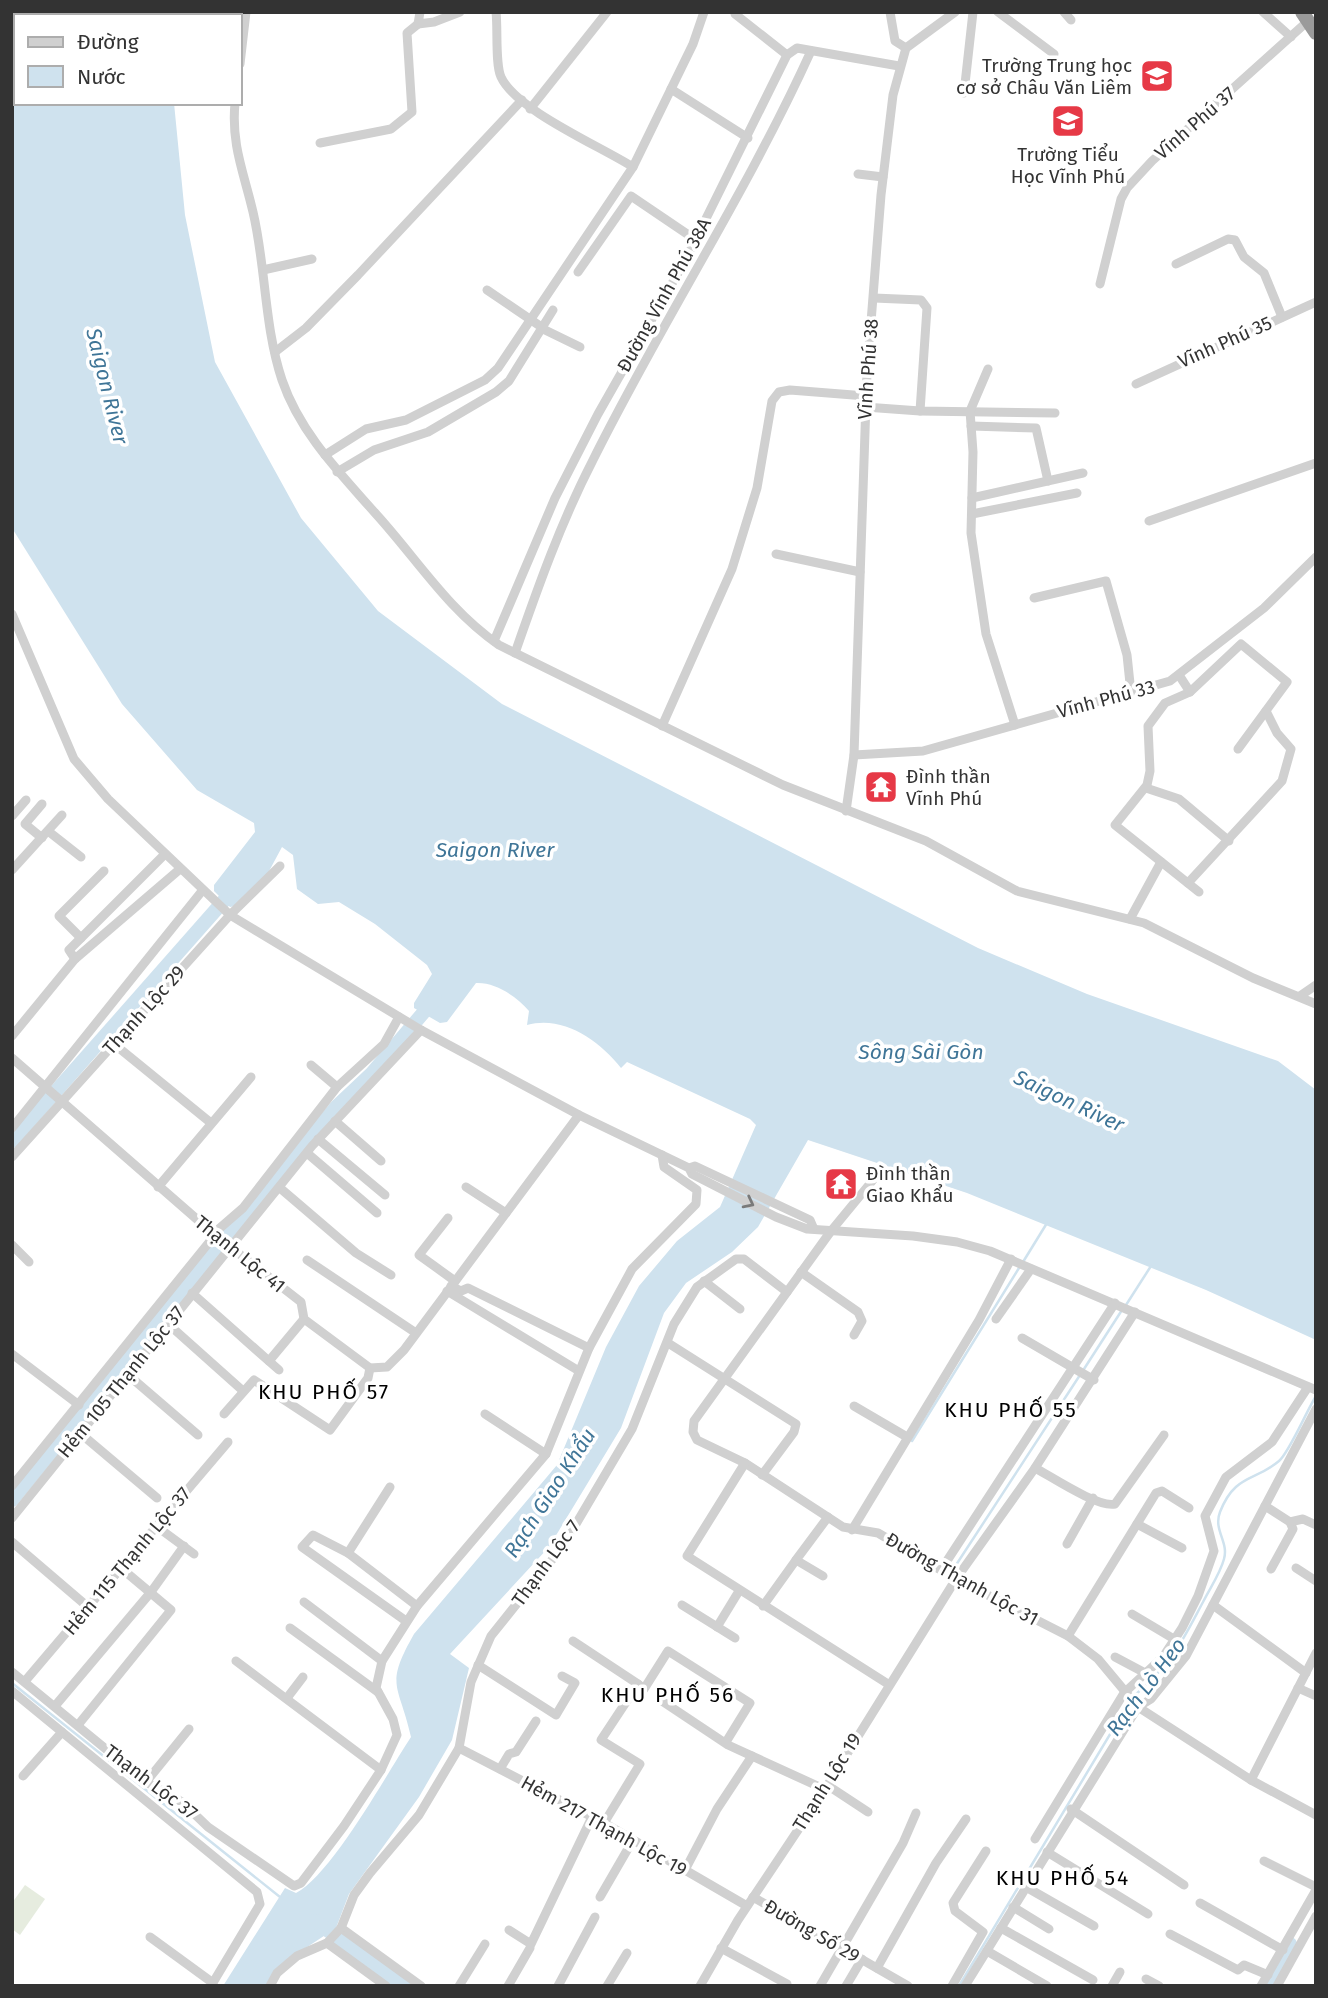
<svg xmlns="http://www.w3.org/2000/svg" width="1328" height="1998" font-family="'Fira Sans',sans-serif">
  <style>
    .green { fill: #e6ecdf }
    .water { fill: #cfe2ee }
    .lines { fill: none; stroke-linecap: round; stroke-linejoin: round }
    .stream { stroke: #cfe2ee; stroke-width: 2.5 }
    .river { stroke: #cfe2ee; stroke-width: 14 }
    .minor { stroke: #d0d0d0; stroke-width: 9 }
    .highway { stroke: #9a9a9a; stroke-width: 14 }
    .oneway { stroke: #7a7a7a }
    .labels { text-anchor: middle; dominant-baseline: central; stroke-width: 7; stroke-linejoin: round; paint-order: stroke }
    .poi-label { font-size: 19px; fill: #333; stroke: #fff; text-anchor: start }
    .street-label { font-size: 19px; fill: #333; stroke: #fff }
    .water-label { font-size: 21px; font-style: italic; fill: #3f7597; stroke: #fff }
    .neighbourhood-label { font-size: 21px; letter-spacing: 2px; fill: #000; stroke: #fff }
  </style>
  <rect width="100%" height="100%" fill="#fff"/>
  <polygon class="green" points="25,1885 45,1899 20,1935 12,1929 12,1903"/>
  <path class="water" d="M12,12H172V16H16V103H174L185,215L215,362L301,518L378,611L502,704L978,948L1087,994L1278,1061L1316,1090V1340L1206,1290L967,1193L808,1140L758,1227L732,1252L686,1283L664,1313L621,1428L549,1547L450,1654L469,1668L452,1740L419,1797L349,1894L336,1928L286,1961L267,1986H223L285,1888L296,1893C332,1874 386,1775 411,1737C399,1683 384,1687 414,1634L557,1465L606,1347L639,1286L677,1241L720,1207L756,1125L750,1119L627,1062L621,1068C599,1040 563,1015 527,1025L529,1011C517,997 496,982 476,983L447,1022L440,1023L414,1008V1003L432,974L427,965L375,924L339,902L318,904L297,889L293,855L282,847L268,873L236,906L230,907L214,891V885L255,832L254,823L197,790L122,704L12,528Z"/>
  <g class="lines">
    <g class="stream">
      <polyline points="1023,1262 1047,1223"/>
      <polyline points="1126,1305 1151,1266"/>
      <polyline points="1084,1369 1122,1310"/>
      <polyline points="912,1441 1019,1268"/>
      <polyline points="956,1565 1080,1375"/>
      <polyline points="12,1683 280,1897"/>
      <path d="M1134,1696C1173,1662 1179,1647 1203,1602C1210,1588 1220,1574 1224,1559C1229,1542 1213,1530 1220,1512C1235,1474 1254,1482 1279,1461C1289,1453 1307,1410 1316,1396"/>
      <polyline points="959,1986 1130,1701"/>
    </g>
    <g class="river">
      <polyline points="12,1141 236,887"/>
      <polyline points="12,1500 274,1179 337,1106 372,1073 435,999"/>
      <polyline points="315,1921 404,1986"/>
      <polyline points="1267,1986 1290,1944"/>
    </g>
    <g class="minor">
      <polyline points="420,12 418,24 434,22 460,12"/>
      <polyline points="890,12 895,41 906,48"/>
      <polyline points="998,12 1054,54"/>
      <polyline points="1064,12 1071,20"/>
      <polyline points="1263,12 1291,37"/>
      <polyline points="735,14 787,55"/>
      <polyline points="240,64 246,12"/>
      <polyline points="671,89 748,138"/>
      <polyline points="964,93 973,12"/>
      <path d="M235,103C231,145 244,173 253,212C266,267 264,326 282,380C300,433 340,473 376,514C417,559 448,610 499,645L783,785L926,841L1017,891L1144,923L1253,978L1316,1004"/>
      <polyline points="530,109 607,12"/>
      <polyline points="320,143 391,129 412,112 407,33 418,24"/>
      <polyline points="633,167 693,44 704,12"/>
      <polyline points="858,174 883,177"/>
      <polyline points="1176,264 1228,239 1235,240 1244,257 1264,273 1282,317"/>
      <polyline points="263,270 312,259"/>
      <polyline points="578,272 631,196 696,240"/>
      <polyline points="1100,284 1121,199 1127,188 1152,161 1308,21"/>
      <polyline points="487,290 543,328"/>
      <polyline points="874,298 921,300 927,308 920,411 1055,413"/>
      <polyline points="543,329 580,347"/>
      <polyline points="275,352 306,328 358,275 522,100"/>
      <polyline points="988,369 970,411 973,452 971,533 986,634 1015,725"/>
      <polyline points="1136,384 1316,302"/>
      <polyline points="865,407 920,411"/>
      <polyline points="971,426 1036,428 1048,481"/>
      <path d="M325,455L366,429L406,420L485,380L498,368L633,167C600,146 516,110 501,77C495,64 498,28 496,12"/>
      <polyline points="337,472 374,450 428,432 496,392 509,381 553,310"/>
      <polyline points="972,498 1083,473"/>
      <polyline points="972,514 1077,493"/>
      <polyline points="1149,521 1316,463"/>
      <polyline points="776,554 860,572"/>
      <polyline points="1034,598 1106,581 1127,655 1131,693"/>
      <polyline points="12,614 74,759 108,799 230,915 421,1030 579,1115 689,1168 692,1174 776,1217 807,1229 913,1236 957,1242 990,1251 1316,1390"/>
      <polyline points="494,641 555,498 598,414 686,259 787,55 797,48 899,66"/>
      <path d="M515,653C538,587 561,522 593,460C662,321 747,192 811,51"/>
      <polyline points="1179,675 1190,692 1165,703 1148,726 1150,771 1147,785 1115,825 1199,892"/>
      <polyline points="1190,692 1241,644 1287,682 1238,749"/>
      <polyline points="662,726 732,569 757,488 772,401 779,392 790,390 866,396"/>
      <polyline points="854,755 923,751 1170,681 1264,608 1316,557"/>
      <polyline points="1146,788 1179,799 1229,841"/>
      <polyline points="42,804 25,824 42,838"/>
      <polyline points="846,811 854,755 867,373 881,195 893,95 906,48 955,12"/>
      <polyline points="12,816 26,800"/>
      <polyline points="48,831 81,857"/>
      <polyline points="12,870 62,815"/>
      <polyline points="1188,883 1282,781 1291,749 1277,733 1266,711"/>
      <polyline points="1130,919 1161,862"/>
      <polyline points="81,938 59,916 104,871"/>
      <polyline points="75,959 69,950 165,854"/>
      <polyline points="1300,996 1316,985"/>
      <polyline points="12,1036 75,959 180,869"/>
      <polyline points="114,1044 211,1123"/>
      <polyline points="12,1058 215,1235 301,1302 304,1319 370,1368 387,1367 404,1350 579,1115"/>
      <polyline points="311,1065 337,1087 384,1044 399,1017"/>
      <polyline points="335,1121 381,1161"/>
      <polyline points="12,1128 202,891"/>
      <polyline points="318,1139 385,1195"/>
      <polyline points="307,1153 377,1213"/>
      <polyline points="12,1157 230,915 280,866"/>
      <polyline points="689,1168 695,1166 810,1220 813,1227"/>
      <polyline points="873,1180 831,1231 694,1421 693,1432 697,1440 745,1463 843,1527 878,1533 956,1579 1068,1636 1098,1659 1138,1707 1251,1780 1316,1815"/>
      <polyline points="158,1187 251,1077"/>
      <polyline points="466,1187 506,1213"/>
      <polyline points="280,1188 356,1253 391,1275"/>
      <polyline points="448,1218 419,1255 455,1281"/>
      <polyline points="213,1234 243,1208 337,1087"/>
      <polyline points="12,1245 29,1262"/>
      <polyline points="307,1260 416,1333"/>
      <polyline points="801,1272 858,1312 862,1321 854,1335"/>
      <polyline points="704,1281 740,1309"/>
      <polyline points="451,1286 461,1291 468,1288 589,1348"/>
      <polyline points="447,1291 579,1371"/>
      <polyline points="192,1293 279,1370"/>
      <polyline points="996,1319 1031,1269"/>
      <polyline points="167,1323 242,1390"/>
      <polyline points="1022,1338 1094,1380"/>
      <polyline points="668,1343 796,1424 794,1432 762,1475"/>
      <polyline points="12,1354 79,1405"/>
      <polyline points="269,1361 304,1319"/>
      <polyline points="127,1374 198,1435"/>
      <polyline points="854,1406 907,1437"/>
      <polyline points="224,1414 254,1380 330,1430 368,1378 370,1368"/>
      <polyline points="485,1414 546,1454"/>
      <polyline points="80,1433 157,1498"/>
      <polyline points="745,1463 687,1556 888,1684"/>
      <path d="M1035,1468C1052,1477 1098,1508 1115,1504L1164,1435"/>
      <polyline points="12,1486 215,1235"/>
      <polyline points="390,1487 348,1553 417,1606"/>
      <polyline points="1265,1506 1290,1522 1293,1529 1271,1569"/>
      <polyline points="12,1518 312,1146 421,1030"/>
      <polyline points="1290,1522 1303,1519 1316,1525"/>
      <polyline points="1137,1524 1182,1548"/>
      <polyline points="156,1526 194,1554"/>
      <polyline points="852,1530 979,1320 1011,1259"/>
      <polyline points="12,1542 88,1607"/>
      <polyline points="1067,1544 1093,1498"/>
      <polyline points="348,1553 313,1535 302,1547 406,1621"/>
      <polyline points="1296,1568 1316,1581"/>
      <polyline points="941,1570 1115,1303"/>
      <polyline points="823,1576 796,1560 828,1517"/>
      <polyline points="304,1602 382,1661"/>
      <polyline points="682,1605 735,1638"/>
      <polyline points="1213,1605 1306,1673"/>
      <polyline points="763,1606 796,1560"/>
      <polyline points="1132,1614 1174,1639"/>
      <polyline points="717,1627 739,1591"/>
      <polyline points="290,1628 378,1692"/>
      <polyline points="1068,1636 1156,1493 1162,1491 1189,1508"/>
      <polyline points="573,1641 638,1684"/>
      <polyline points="1115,1657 1147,1674"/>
      <polyline points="236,1661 381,1770"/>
      <polyline points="478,1665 556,1715 575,1683 562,1676"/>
      <polyline points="12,1672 146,1782 182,1802 208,1827 294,1886 301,1883 344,1826 381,1770 397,1735 393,1719 376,1688 382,1661 417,1606 546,1454 589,1348 632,1269 696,1204 697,1190 664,1167 662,1155"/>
      <polyline points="26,1680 228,1442"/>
      <polyline points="1298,1688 1316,1696"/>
      <polyline points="12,1691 257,1892 260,1904 211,1986"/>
      <polyline points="287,1698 303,1677"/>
      <polyline points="662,1701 728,1745 824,1789"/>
      <polyline points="55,1706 151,1592 184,1546"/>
      <polyline points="78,1725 171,1610 121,1568"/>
      <polyline points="459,1748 604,1823 747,1906"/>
      <polyline points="500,1769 509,1754 516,1752 536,1721"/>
      <polyline points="23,1776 62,1732"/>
      <polyline points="1251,1780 1316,1653"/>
      <polyline points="146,1782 189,1729"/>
      <polyline points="827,1785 868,1812"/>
      <polyline points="1071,1809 1184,1885"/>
      <polyline points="604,1823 640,1764 601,1740 638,1684 644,1689 668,1651 750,1703 726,1742"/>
      <polyline points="1035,1839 1124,1693 1163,1657 1182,1628 1198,1596 1214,1551 1205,1516 1226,1477 1272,1442 1308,1387"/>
      <polyline points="1047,1852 1148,1914"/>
      <polyline points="1264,1861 1316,1887"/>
      <polyline points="685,1870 717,1809 752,1756"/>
      <polyline points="1026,1887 1094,1926"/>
      <polyline points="600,1897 633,1840"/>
      <polyline points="753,1897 908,1986"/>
      <polyline points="1200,1903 1283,1950"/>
      <polyline points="1013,1907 1049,1929"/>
      <polyline points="341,1928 421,1986"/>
      <polyline points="1001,1928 1093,1980"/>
      <polyline points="509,1930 531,1944 592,1817"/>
      <polyline points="1170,1934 1238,1970 1244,1965 1268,1975"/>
      <polyline points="150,1937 213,1983"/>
      <polyline points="327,1943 386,1986"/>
      <polyline points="721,1948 787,1984"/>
      <polyline points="987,1951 1047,1986"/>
      <polyline points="877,1968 936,1863 966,1819"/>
      <polyline points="1146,1979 1159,1986"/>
      <polyline points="270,1986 277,1973 297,1956 327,1943 341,1928 354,1895 370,1873 419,1815 459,1748 471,1682 491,1636 563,1546 632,1429 674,1324 697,1287 736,1259 744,1259 787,1292"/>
      <polyline points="459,1986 485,1944"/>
      <polyline points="508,1986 530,1948"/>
      <polyline points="558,1986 595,1917"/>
      <polyline points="607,1986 627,1953"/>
      <polyline points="700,1986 738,1920 822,1794 956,1579 1035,1468 1135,1312"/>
      <polyline points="820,1986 903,1843 916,1813"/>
      <polyline points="846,1986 862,1959"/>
      <polyline points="952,1986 983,1932 955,1911 953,1903 986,1851"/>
      <polyline points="965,1986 1138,1707 1151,1699 1186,1656 1316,1409"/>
      <polyline points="1112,1986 1120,1972"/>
      <polyline points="1261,1986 1316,1890"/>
      <polyline points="1277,1986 1316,1916"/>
    </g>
    <polyline class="highway" points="1302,12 1316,33"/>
  </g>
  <defs><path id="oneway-chevron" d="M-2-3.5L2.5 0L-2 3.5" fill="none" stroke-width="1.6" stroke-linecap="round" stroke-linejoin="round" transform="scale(1.75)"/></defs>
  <use class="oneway" href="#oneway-chevron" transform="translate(749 1203) rotate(27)"/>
  <defs>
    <symbol id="school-square" viewBox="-11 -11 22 22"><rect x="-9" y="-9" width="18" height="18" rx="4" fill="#e63946" stroke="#fff"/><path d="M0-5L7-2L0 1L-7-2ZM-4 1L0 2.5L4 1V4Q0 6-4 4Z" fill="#fff"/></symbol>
    <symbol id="temple-square" viewBox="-11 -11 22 22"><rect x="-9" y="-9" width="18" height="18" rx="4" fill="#e63946" stroke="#fff"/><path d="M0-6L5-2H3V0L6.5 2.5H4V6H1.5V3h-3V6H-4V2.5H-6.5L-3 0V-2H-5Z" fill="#fff"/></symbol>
  </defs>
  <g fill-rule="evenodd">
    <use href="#school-square" x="1138" y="57" width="38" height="38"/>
    <use href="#school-square" x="1049" y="102" width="38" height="38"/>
    <use href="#temple-square" x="862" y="768" width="38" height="38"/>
    <use href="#temple-square" x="822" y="1165" width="38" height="38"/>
  </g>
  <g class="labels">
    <g class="poi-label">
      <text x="1132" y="65" text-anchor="end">Trường Trung học<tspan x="1132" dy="22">cơ sở Châu Văn Liêm</tspan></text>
      <text x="1068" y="154" text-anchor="middle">Trường Tiểu<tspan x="1068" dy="22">Học Vĩnh Phú</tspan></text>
      <text x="906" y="776">Đình thần<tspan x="906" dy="22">Vĩnh Phú</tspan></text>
      <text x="866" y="1173">Đình thần<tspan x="866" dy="22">Giao Khẩu</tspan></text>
    </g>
    <g class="street-label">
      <text transform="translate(1195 123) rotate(-41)">Vĩnh Phú 37</text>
      <text transform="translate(664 295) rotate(-61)">Đường Vĩnh Phú 38A</text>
      <text transform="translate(1225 342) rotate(-24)">Vĩnh Phú 35</text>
      <text transform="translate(868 369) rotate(-86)">Vĩnh Phú 38</text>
      <text transform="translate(1106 699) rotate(-15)">Vĩnh Phú 33</text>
      <text transform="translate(144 1010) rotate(-48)">Thạnh Lộc 29</text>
      <text transform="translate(240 1254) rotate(39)">Thạnh Lộc 41</text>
      <text transform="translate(121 1382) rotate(-51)">Hẻm 105 Thạnh Lộc 37</text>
      <text transform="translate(127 1561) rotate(-50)">Hẻm 115 Thạnh Lộc 37</text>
      <text transform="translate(546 1563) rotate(-54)">Thạnh Lộc 7</text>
      <text transform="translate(962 1579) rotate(29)">Đường Thạnh Lộc 31</text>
      <text transform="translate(151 1782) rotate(37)">Thạnh Lộc 37</text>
      <text transform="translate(827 1782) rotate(-58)">Thạnh Lộc 19</text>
      <text transform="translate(604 1826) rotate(29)">Hẻm 217 Thạnh Lộc 19</text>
      <text transform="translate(812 1931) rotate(30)">Đường Số 29</text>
    </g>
    <g class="water-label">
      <text transform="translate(107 386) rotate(76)">Saigon River</text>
      <text x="495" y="850">Saigon River</text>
      <text x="921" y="1052">Sông Sài Gòn</text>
      <text transform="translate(1069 1101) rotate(25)">Saigon River</text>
      <text transform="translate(550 1493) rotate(-57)">Rạch Giao Khẩu</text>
      <text transform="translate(1146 1687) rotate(-53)">Rạch Lò Heo</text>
    </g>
    <g class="neighbourhood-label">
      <text x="324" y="1392">KHU PHỐ 57</text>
      <text x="1011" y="1410">KHU PHỐ 55</text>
      <text x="668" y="1695">KHU PHỐ 56</text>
      <text x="1063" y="1878">KHU PHỐ 54</text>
    </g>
  </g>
  <rect width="1328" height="1998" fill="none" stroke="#333333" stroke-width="28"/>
  <rect x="14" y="14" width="228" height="91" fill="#ffffff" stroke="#adadad" stroke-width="2"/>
  <rect x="28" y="37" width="35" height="10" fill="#d0d0d0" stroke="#adadad" stroke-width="2"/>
  <text x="77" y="49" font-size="21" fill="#333333">Đường</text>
  <rect x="28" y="66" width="35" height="21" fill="#cfe2ee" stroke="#adadad" stroke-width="2"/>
  <text x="77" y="84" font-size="21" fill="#333333">Nước</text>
</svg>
